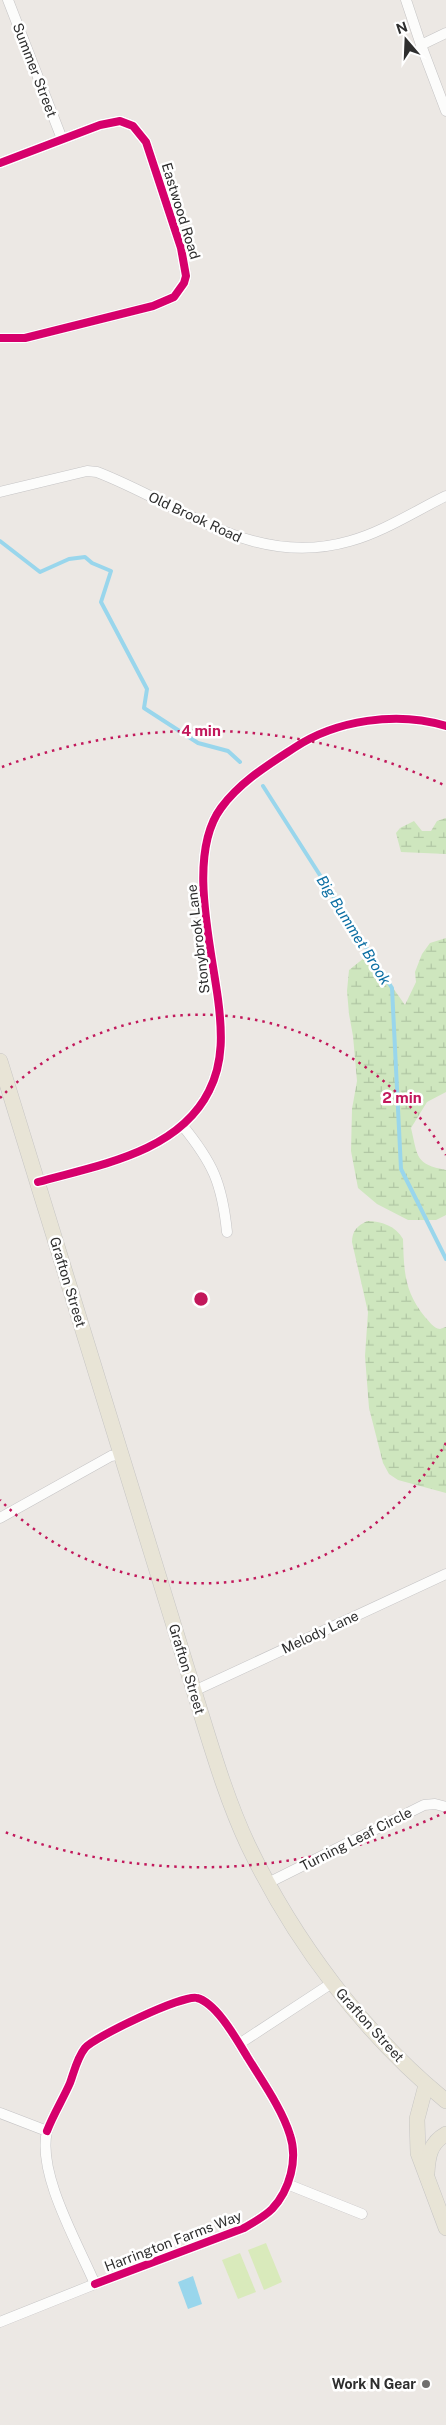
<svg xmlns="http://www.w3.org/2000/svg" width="446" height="2425" font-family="'Public Sans',sans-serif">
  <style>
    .wetland { fill: url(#wetland-marsh) }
    .pitch { fill: #d9eabb }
    .water { fill: #99d6ec }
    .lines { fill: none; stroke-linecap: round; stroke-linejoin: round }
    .stream { stroke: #99d6ec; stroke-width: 4 }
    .minor-casing { stroke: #c5c4c5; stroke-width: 11 }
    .primary-casing { stroke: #c6c5c4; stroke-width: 16 }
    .minor { stroke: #fcfcfb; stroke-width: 10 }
    .primary { stroke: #e8e4d6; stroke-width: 15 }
    .cycleway-casing { stroke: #fff; stroke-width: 11 }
    .cycleway { stroke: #d6006c; stroke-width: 8 }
    .ring { fill: none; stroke: #c2185b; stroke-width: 2.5; stroke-dasharray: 2.5 5 }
    .poi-dot { fill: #706f6e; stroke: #fff; stroke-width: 2 }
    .labels { text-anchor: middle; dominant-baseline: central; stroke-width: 5; stroke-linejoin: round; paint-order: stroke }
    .street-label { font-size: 14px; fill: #2e2e2e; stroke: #fff }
    .poi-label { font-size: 14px; font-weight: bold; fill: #2e2e2e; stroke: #fff; text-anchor: end }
    .water-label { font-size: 15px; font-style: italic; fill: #0d6fa3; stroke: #fff }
    .centre { fill: #c2185b; stroke: #fff; stroke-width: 2.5 }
    .ring-label { font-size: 15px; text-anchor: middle; font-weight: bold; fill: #c2185b; stroke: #fff; stroke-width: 5; stroke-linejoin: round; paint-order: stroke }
  </style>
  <defs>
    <pattern id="wetland-marsh" width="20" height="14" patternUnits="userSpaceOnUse" patternTransform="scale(1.25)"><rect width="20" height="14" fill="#cee6be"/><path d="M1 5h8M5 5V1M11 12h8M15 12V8" fill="none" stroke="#b1c6a4"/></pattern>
  </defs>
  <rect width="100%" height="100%" fill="#ece8e4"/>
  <g class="wetland">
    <polygon points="446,818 446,854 401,852 396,833 400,828 414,821 422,831 431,831 437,821"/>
    <path d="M446,938V1092L427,1102L411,1128C418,1157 415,1164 446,1170V1215L436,1220H408L377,1204L358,1188L351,1151L352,1109L357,1081L353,1036L349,1014L347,991L349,970L364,958L374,961L405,1005L416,982L415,972L422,954L430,943Z"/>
    <path d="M367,1221C381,1221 396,1226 403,1239C404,1271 404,1291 425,1317C430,1322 433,1328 440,1329L446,1327V1493L398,1480L389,1474L383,1463L369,1408L365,1356L368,1312L352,1242C352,1231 357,1226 367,1221Z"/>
  </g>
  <g class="pitch">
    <polygon points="266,2243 282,2282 264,2290 248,2250"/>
    <polygon points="240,2253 256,2292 238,2299 222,2260"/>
  </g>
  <polygon class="water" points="193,2276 202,2304 188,2309 178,2282"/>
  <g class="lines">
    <g class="stream">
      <polyline points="0,541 40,572 69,559 85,557 92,563 111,571 101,602 147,689 144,708 198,743 228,751 240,762"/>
      <polyline points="263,786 392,988 401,1169 446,1259"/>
    </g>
    <defs>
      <g id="minor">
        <polyline points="8,0 62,139"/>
        <polyline points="406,0 421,45 446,111"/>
        <polyline points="421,45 446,33"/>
        <polyline points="0,163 100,125 120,121 133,126 146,142 181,248 186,276 184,283 174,297 153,306 25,338 0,338"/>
        <path d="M0,492L87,471L97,472C183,505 253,569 350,541C383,532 415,511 446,496"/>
        <path d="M182,1125C213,1163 222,1183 227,1232"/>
        <path d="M38,1182C98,1165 178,1153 209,1091C224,1062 222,1030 218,999C211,945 187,854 221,808C240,782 268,765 294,748C336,720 397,711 446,726"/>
        <polyline points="0,1518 111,1456 122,1454"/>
        <polyline points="194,1691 446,1574"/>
        <polyline points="268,1883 424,1805 435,1804 446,1807"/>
        <polyline points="239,2044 332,1983"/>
        <path d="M0,2113L47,2131C37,2174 78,2244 95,2284L0,2322"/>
        <path d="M47,2131C53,2115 63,2099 70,2083C74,2072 77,2058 85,2048C94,2037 184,1994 197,1998C217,2003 238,2042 248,2058C262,2081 282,2109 290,2135C298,2159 290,2190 272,2209C264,2217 254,2222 244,2228L95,2284"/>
        <polyline points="287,2184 362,2214"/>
      </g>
      <g id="primary">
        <path d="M0,1061L194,1691C210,1742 225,1796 248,1845C294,1941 363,2033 446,2101"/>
        <polyline points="426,2085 417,2119 418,2153 446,2228"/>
        <path d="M427,2173C428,2156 430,2143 446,2134"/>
      </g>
    </defs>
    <use href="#minor" class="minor-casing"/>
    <use href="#primary" class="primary-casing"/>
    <use href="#minor" class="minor"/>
    <use href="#primary" class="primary"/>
    <defs>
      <g id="cycleway">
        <polyline points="0,163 100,125 120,121 133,126 146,142 181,248 186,276 184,283 174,297 153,306 25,338 0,338"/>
        <path d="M38,1182C98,1165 178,1153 209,1091C224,1062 222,1030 218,999C211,945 187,854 221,808C240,782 268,765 294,748C336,720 397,711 446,726"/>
        <path d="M47,2131C53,2115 63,2099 70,2083C74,2072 77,2058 85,2048C94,2037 184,1994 197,1998C217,2003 238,2042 248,2058C262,2081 282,2109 290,2135C298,2159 290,2190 272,2209C264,2217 254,2222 244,2228L95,2284"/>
      </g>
    </defs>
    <use href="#cycleway" class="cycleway-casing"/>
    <use href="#cycleway" class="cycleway"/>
  </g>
  <g class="ring">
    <path d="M446 1443A284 284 0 0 1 0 1500M0 1098A284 284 0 0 1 446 1155"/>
    <path d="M446 1812A568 568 0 0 1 2 1831M2 767A568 568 0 0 1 446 786"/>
  </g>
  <circle class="poi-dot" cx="426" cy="2384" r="5"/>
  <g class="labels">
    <g class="street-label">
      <text transform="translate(35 70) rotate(69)">Summer Street</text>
      <text transform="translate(181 211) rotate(73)">Eastwood Road</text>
      <text transform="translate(195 517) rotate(25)">Old Brook Road</text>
      <text transform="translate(198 939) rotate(-97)">Stonybrook Lane</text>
      <text transform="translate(68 1282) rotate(73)">Grafton Street</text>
      <text transform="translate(320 1632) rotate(-25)">Melody Lane</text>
      <text transform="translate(187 1669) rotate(73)">Grafton Street</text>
      <text transform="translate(356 1839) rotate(-27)">Turning Leaf Circle</text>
      <text transform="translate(370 2025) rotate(48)">Grafton Street</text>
      <text transform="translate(173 2241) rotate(-21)">Harrington Farms Way</text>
    </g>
    <g class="poi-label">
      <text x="416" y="2384">Work N Gear</text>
    </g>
    <g class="water-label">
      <text transform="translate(354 930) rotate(58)">Big Bummet Brook</text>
    </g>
  </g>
  <circle cx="201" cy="1299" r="8" class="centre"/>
  <g class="ring-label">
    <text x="201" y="736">4 min</text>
    <text x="402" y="1103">2 min</text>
  </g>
  <g transform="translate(406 40) rotate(341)" stroke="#ffffff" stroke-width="4" paint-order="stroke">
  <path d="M0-4L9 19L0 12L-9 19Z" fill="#2e2e2e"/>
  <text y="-8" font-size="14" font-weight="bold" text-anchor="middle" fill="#2e2e2e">N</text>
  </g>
</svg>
